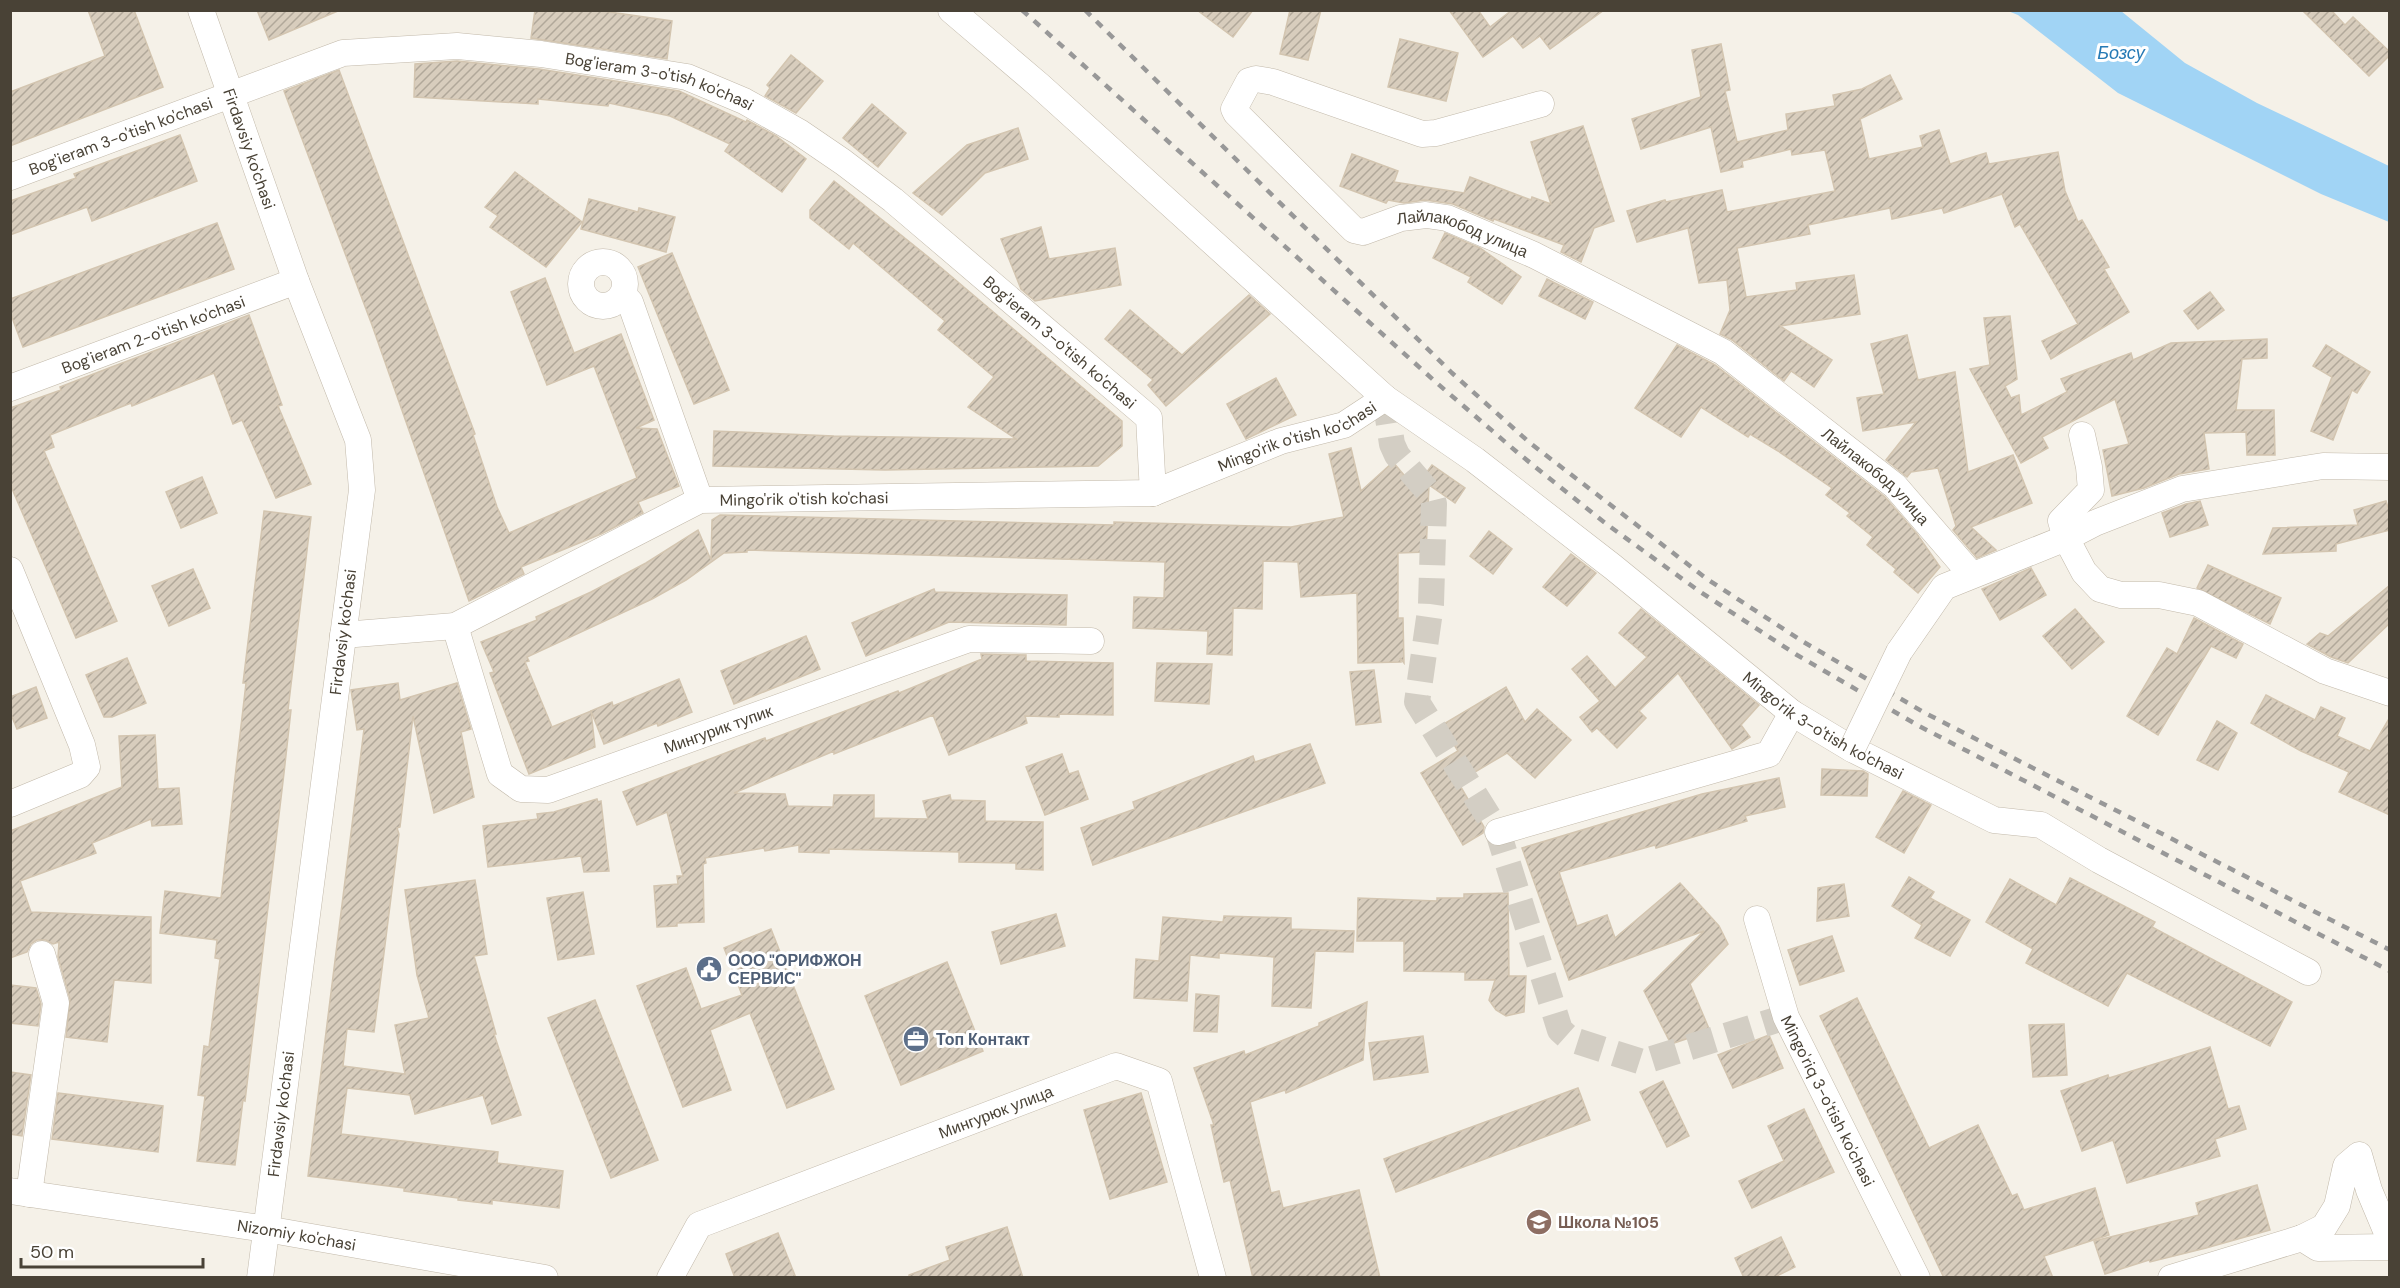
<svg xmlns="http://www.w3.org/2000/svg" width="2400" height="1288" font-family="'DM Sans',sans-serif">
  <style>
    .water { fill: #a1d4f5 }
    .building { fill: url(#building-hatch); stroke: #d3c5b0; stroke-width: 1.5 }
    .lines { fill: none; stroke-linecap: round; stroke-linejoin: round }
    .minor-tunnel { stroke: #d3cec4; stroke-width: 26; stroke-dasharray: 26 13; stroke-linecap: butt }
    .minor-casing { stroke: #c2b9aa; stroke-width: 27 }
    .minor { stroke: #fff; stroke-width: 26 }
    .rail { stroke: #989898; stroke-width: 4.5; stroke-dasharray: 8 8; stroke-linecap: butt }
    .minor-bridge-casing { stroke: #c2b9aa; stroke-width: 27; stroke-linecap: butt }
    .minor-bridge { stroke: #fff; stroke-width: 26 }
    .labels { text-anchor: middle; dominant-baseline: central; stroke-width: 6; stroke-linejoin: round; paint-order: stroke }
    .street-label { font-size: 16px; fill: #494236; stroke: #fff }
    .service-label { font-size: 16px; font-weight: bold; fill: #4e5e75; stroke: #fff; text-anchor: start }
    .education-label { font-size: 16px; font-weight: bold; fill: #785e54; stroke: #fff; text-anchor: start }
    .water-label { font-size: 18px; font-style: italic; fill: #267ab5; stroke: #fff }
  </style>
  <defs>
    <pattern id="building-hatch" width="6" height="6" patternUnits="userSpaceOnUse" patternTransform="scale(1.5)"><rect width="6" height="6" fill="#d8cdbd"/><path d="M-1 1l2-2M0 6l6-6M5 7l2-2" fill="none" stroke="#b1a89a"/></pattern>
  </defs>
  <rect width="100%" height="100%" fill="#f5f1e8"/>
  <polygon class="water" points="2008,11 2121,11 2185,63 2257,103 2389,166 2389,222 2321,194 2118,93 2018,15"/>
  <g class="building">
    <polygon points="88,10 134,10 163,87 10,146 10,92 105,56"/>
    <polygon points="257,10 338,10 338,11 269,40"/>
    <polygon points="535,10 596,10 672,21 667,59 531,38"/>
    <polygon points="1197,10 1253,10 1233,37"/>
    <polygon points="1290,10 1321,10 1308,60 1280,54"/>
    <polygon points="1449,10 1478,10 1490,27 1512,10 1604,10 1550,49 1540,36 1523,48 1513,36 1483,57"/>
    <polygon points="2302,10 2331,10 2345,25 2353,17 2390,52 2390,55 2369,76"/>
    <polygon points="1400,39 1458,53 1446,101 1388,87"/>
    <polygon points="1721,44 1730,90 1725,91 1737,142 1788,130 1786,114 1835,106 1833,95 1862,89 1890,75 1902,99 1860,119 1869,159 1923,147 1920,136 1939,130 1950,164 1986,153 1989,164 2058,152 2065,191 2078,222 2082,220 2109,267 2104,269 2129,312 2051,359 2042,341 2078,324 2020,224 2015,227 2002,194 1944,213 1942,208 1892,219 1890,208 1808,225 1810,234 1737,248 1746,297 1797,290 1796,283 1854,275 1860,314 1780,326 1832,360 1814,387 1791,371 1784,381 1732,340 1720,334 1730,310 1727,280 1699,283 1688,228 1637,242 1627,211 1665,200 1666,202 1722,190 1727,212 1835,191 1825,150 1792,155 1791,149 1742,161 1743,167 1721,172 1711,127 1641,149 1632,119 1701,97 1692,50"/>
    <polygon points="791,55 823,81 796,113 765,96 770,88 767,85"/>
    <polygon points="457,61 539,69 679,91 746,122 747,120 776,136 806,159 782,192 725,151 730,144 670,116 609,103 608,106 538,99 538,104 414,97 415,64"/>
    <polygon points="339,70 475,434 473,435 497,507 509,533 637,478 594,366 547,385 511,292 545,278 574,353 621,334 654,420 636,428 657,429 679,486 638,502 643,513 601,534 521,567 524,574 469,601 372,325 284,91"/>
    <polygon points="872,104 906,133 878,167 843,138"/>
    <polygon points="1583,126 1614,221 1594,228 1581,262 1561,252 1564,245 1494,219 1493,221 1453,204 1425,200 1404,203 1388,200 1386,203 1340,186 1352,154 1398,171 1394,182 1464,193 1470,177 1531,200 1532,197 1551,204 1531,142"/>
    <polygon points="1018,128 1028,159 985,173 942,215 913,193 967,145"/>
    <polygon points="180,135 197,181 92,221 87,207 10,235 10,201 76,178 74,174"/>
    <polygon points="515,172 582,222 546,267 490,227 498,216 485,207"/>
    <polygon points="834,181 932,260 1122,421 1122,446 1098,466 885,470 713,466 714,431 834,436 1016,439 968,407 994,377 938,330 945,321 853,243 849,249 810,218 810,210"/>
    <polygon points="589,199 638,212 639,208 675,217 666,252 581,229"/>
    <polygon points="217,223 234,269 23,347 10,312 10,299"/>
    <polygon points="1041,227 1049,259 1115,248 1121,285 1035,301 1021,289 1001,239"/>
    <polygon points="1445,233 1480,248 1521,277 1502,304 1468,282 1471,277 1433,258"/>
    <polygon points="672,253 729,390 694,404 638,267"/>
    <polygon points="1547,279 1593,302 1585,319 1539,296"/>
    <polygon points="2210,292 2224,310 2198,329 2184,311"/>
    <polygon points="1249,295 1270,314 1166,406 1148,385 1153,380 1105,339 1130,310 1182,355"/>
    <polygon points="249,315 282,405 278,406 311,484 276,498 242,420 233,424 214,373 132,406 131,403 50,435 54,447 44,451 117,621 76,638 10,484 10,408 61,390 60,387 109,368"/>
    <polygon points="2010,316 2017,379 2005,386 2011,398 2019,395 2021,415 2067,392 2061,379 2131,353 2133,360 2171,343 2267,339 2267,358 2242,359 2236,410 2274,410 2275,455 2247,455 2246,432 2204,433 2209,469 2179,474 2144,488 2112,496 2103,450 2129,444 2115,399 2042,437 2048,448 2021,463 1970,369 1990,365 1984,318"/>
    <polygon points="1907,335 1918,380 1955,372 1968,472 2013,455 2032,503 1971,527 1996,550 1977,558 1953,530 1956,526 1938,468 1911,472 1907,477 1886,460 1916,422 1863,431 1857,398 1884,394 1871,344"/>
    <polygon points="1677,345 1715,365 1885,497 1917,534 1940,567 1918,593 1894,572 1896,569 1867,545 1873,537 1847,516 1850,513 1826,495 1832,488 1778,451 1750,434 1748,437 1701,407 1681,437 1635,408"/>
    <polygon points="2326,345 2370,372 2357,393 2352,390 2333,440 2311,431 2332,377 2313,366"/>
    <polygon points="1276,378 1296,415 1246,439 1227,404"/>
    <polygon points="1351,448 1361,491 1393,462 1415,488 1432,465 1465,488 1455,503 1429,485 1426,552 1398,553 1398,618 1403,618 1404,663 1400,658 1401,662 1358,663 1357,593 1301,597 1298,562 1263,561 1262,609 1233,608 1232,655 1207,654 1208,631 1133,628 1134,597 1164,598 1165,562 747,550 747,552 724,553 686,580 652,599 527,657 529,661 525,662 552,727 591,711 595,747 529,774 490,673 494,672 481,642 537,620 536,617 591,592 646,563 698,530 711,560 712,520 720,515 1114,525 1114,522 1291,527 1344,517 1329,454"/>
    <polygon points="202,477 217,513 181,528 166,492"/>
    <polygon points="2200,501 2208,525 2170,537 2162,513 2186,504"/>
    <polygon points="2386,501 2390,514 2390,530 2336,544 2336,551 2263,554 2273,528 2358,525 2354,510"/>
    <polygon points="264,511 311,517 288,710 291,710 284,773 245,1101 243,1100 235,1165 197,1161 205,1096 198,1095 204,1046 209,1047 220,959 215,958 217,940 160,933 165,891 221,898 246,683 243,683"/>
    <polygon points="1489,531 1512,549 1493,574 1470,556"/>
    <polygon points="1571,554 1596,573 1567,606 1543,587"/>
    <polygon points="2208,565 2281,598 2270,624 2197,588"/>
    <polygon points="2031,568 2046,595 2000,620 1982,589"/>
    <polygon points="193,569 210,608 169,626 152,586"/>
    <polygon points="2390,585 2390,623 2348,663 2331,657 2307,644 2320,633 2328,636"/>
    <polygon points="934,589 935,592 1067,595 1066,625 949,622 866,656 852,623"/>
    <polygon points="1641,609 1759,705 1741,725 1750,737 1732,749 1678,673 1639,711 1646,718 1617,748 1597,728 1592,732 1580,717 1600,701 1572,669 1587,656 1615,688 1647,657 1619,633"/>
    <polygon points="2075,609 2104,642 2072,669 2043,636"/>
    <polygon points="2194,618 2243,644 2236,658 2211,646 2158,735 2127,716 2167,648 2177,654"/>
    <polygon points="806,636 820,669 734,704 721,671"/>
    <polygon points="981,654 1026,655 1026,661 1113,663 1113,715 1059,714 1059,717 1025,716 1027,723 949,755 933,715 834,754 834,751 734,793 785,794 788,806 833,807 834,795 874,795 874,818 928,819 923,801 950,795 951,800 985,801 985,821 1043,822 1043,870 1016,869 1016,863 959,862 959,852 829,849 829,853 799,852 799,845 765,851 764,848 705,858 706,863 703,864 704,922 677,923 677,926 657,927 654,886 678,884 677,876 683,876 667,812 637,825 623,792 765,738 766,741 898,691 899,693 982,659"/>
    <polygon points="127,658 146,703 112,717 104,717 86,675"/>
    <polygon points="1157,663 1212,664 1209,704 1155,701"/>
    <polygon points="1374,670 1381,722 1356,725 1350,672"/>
    <polygon points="679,679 692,712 658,726 657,723 604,744 591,711 612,702 613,706"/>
    <polygon points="398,683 400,700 457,683 471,729 461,732 474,797 434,813 413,716 400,827 397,828 399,834 374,1032 347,1029 343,1066 405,1074 395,1025 429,1018 417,975 405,890 475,880 487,954 474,956 496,1034 494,1034 521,1115 492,1124 483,1095 415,1114 410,1095 347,1088 341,1134 498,1152 497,1163 563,1171 559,1208 492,1200 492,1204 458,1200 458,1198 404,1191 404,1188 308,1176 364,729 357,730 351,690"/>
    <polygon points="36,687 47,718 17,729 10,712 10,697"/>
    <polygon points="1506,687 1525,722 1537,709 1571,740 1535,778 1507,753 1458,782 1484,827 1483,833 1463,845 1421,773 1458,751 1442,725"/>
    <polygon points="2266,695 2315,720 2321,707 2345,718 2337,736 2370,751 2390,717 2390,815 2339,792 2349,772 2301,751 2251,723"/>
    <polygon points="2217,721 2237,733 2218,770 2197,760"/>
    <polygon points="155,735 158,789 179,788 182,824 152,826 151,819 92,843 96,853 20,881 31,912 151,917 151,983 114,980 107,1042 66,1037 70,999 58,957 59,942 53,944 46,940 37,940 31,944 27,952 10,958 10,831 122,787 119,736"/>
    <polygon points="1310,744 1325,783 1093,865 1081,828 1135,809 1133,802 1253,756 1255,762"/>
    <polygon points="1062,754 1069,774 1078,771 1088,799 1045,815 1026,767"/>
    <polygon points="1822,769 1863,771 1868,774 1867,796 1821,795"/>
    <polygon points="1779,778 1785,807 1745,816 1747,821 1656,848 1655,845 1559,872 1577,926 1607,915 1615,938 1680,883 1719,926 1728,944 1690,984 1710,1031 1671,1044 1644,991 1704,931 1569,980 1522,848 1702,794"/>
    <polygon points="1903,791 1931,805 1904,853 1876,837"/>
    <polygon points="597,799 598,802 601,801 609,871 584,872 581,856 488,867 483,826 538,819 537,814 554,812"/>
    <polygon points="1909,877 1934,892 1930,898 1970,920 1950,956 1915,938 1922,925 1892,906"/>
    <polygon points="2070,878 2155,922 2152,927 2292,1002 2270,1046 2127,973 2108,1006 2026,963 2033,949 1986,922 2010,879 2056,905"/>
    <polygon points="1844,884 1849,916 1817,921 1818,888"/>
    <polygon points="583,892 594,954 558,960 547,898"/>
    <polygon points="1508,893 1509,976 1526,976 1524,1012 1506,1016 1496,1010 1489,1000 1495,980 1465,980 1465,972 1404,971 1404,941 1357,941 1358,898 1437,901 1437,898 1464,898 1464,894"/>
    <polygon points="1056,914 1065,946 1001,964 992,932"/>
    <polygon points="1224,916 1291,918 1291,929 1354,931 1353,952 1315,951 1311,1008 1272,1006 1274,957 1219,953 1219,958 1190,955 1187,1001 1134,998 1136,959 1159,961 1163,917 1223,922"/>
    <polygon points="771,929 834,1089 787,1108 750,1013 710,1030 731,1090 683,1107 637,986 686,968 701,1009 742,995 724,948"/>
    <polygon points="1832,936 1844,971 1800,985 1788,950"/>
    <polygon points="947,962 983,1051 901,1085 865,996"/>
    <polygon points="10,985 36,988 41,1004 38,1026 10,1023"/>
    <polygon points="1196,994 1219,996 1217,1032 1194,1031"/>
    <polygon points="1857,998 1929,1148 1978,1125 2012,1196 2017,1194 2024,1210 2095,1188 2109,1235 2044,1256 2053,1278 1944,1278 1820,1016"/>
    <polygon points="595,1000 658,1160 611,1178 548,1018"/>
    <polygon points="1367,1002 1363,1060 1286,1093 1285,1090 1250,1102 1271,1193 1279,1191 1283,1208 1359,1190 1380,1278 1253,1278 1230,1180 1224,1182 1211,1125 1214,1125 1194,1068 1244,1051 1245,1055 1319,1026 1319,1023"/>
    <polygon points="2064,1024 2067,1075 2033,1077 2029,1025"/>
    <polygon points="1769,1035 1783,1068 1733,1088 1718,1055"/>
    <polygon points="1423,1036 1428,1072 1374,1080 1369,1043"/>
    <polygon points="2210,1047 2228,1109 2239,1106 2246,1129 2215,1139 2220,1156 2127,1183 2113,1140 2082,1151 2061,1091 2108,1075 2109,1078"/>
    <polygon points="10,1072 31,1075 22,1136 10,1134"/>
    <polygon points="1663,1081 1689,1136 1667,1147 1640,1092"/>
    <polygon points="1578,1088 1590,1120 1396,1192 1384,1159"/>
    <polygon points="58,1093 163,1106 158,1152 52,1139"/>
    <polygon points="1141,1093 1167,1182 1110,1199 1084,1110"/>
    <polygon points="1804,1109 1834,1172 1752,1208 1739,1181 1784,1161 1768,1126"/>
    <polygon points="2257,1185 2270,1230 2206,1248 2150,1262 2149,1260 2105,1274 2094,1241 2199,1215 2196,1203"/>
    <polygon points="1007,1227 1023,1278 909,1278 909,1275 950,1260 946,1247"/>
    <polygon points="778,1233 796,1278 735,1278 726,1254"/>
    <polygon points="1781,1237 1795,1267 1773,1278 1744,1278 1735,1258"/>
  </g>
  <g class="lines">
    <polyline class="minor-tunnel" points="1385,398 1392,444 1397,455 1432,496 1434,504 1431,604 1417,702 1498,832 1560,1030 1570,1039 1642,1062 1786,1017"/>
    <defs>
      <g id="minor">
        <path id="s1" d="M201,10L296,281L358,440L362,490L260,1278"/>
        <path id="s2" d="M1541,104L1436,133L1422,134L1273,82L1256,79L1249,81L1234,109L1236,113L1354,230L1363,232L1401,218L1426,215L1447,218L1534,255L1723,352L1895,486L1971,574"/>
        <path id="s3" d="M10,177L343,53L457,46L541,54L687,77L744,101L799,132L843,162L893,200L1149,418L1153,493"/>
        <circle cx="603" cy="284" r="22"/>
        <polyline points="623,295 630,302 700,500"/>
        <path id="s4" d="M10,388L296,281"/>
        <path id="s5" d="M1385,398L1475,460L1613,567L1792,713L1852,749L1994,820L2041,825L2099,860L2308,972"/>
        <polyline points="2082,435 2089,467 2091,490 2061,521 2066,538 2084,572 2100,589 2121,595 2159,595 2198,603 2325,671 2390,693"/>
        <polyline points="10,570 82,745 87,767 80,775 10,804"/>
        <path id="s6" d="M455,626L500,774L521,789L548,790L969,639L1091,641"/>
        <path id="s7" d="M343,635L455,626L700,500L1153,493L1281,441L1344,425L1385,398L1040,86L951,10"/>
        <polyline points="1899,652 1944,587 2066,538 2095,523 2182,489 2323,466 2390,467"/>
        <polyline points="1498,832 1769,754 1792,713"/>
        <path id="s8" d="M1757,919L1786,1017L1917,1278"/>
        <path id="s9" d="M10,1191L266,1229L545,1278"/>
        <polyline points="29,1194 56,1003 42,954"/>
        <polyline points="2302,1238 2318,1248 2390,1247"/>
        <path id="s10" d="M670,1278L699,1225L1116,1066L1159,1081L1213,1278"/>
        <polyline points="2171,1278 2302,1238 2324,1227 2337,1206 2346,1166 2359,1155 2369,1190 2390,1240"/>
      </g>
    </defs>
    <use href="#minor" class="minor-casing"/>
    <use href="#minor" class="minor"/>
    <g class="rail">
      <polyline points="1022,10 1438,384 1518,453 1605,523 1699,591 1797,655 1919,726 2390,971"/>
      <polyline points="1085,10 1452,373 1530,443 1707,579 1802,641 1925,713 2390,950"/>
    </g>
    <defs>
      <polyline id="minor-bridge" points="1852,749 1899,652"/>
    </defs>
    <use href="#minor-bridge" class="minor-bridge-casing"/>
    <use href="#minor-bridge" class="minor-bridge"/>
  </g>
  <defs>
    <symbol id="civic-disc" viewBox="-11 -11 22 22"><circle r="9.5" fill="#5c6f8a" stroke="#fff"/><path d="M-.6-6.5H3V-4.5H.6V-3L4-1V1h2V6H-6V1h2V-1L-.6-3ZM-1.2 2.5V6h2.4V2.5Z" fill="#fff"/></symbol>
    <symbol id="office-disc" viewBox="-11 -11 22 22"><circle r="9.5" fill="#5c6f8a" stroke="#fff"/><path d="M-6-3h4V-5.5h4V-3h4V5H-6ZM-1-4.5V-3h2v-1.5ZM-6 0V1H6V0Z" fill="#fff"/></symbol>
    <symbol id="school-disc" viewBox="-11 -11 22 22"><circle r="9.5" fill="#8d6e63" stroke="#fff"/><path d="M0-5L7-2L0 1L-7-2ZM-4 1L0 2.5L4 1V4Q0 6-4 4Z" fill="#fff"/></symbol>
  </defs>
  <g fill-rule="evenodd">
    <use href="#civic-disc" x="694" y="954" width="30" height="30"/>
    <use href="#office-disc" x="901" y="1024" width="30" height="30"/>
    <use href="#school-disc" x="1524" y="1207" width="30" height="30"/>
  </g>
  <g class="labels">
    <g class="street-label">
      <text stroke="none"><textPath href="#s3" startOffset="676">Bog'ieram 3-o'tish ko'chasi</textPath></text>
      <text stroke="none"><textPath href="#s3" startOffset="118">Bog'ieram 3-o'tish ko'chasi</textPath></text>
      <text stroke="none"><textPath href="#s1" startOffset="147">Firdavsiy ko'chasi</textPath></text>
      <text stroke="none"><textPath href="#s2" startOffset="622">Лайлакобод улица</textPath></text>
      <text stroke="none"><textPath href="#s4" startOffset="153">Bog'ieram 2-o'tish ko'chasi</textPath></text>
      <text stroke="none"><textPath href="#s3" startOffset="1162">Bog'ieram 3-o'tish ko'chasi</textPath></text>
      <text stroke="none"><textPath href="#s7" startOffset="996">Mingo'rik o'tish ko'chasi</textPath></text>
      <text stroke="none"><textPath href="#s2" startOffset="1108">Лайлакобод улица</textPath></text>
      <text stroke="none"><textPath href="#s7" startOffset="492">Mingo'rik o'tish ko'chasi</textPath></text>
      <text transform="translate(343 632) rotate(-83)">Firdavsiy ko'chasi</text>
      <text stroke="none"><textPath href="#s5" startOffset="548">Mingo'rik 3-o'tish ko'chasi</textPath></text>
      <text stroke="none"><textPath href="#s6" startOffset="388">Мингурик тупик</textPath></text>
      <text stroke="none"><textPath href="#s8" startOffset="196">Mingo'riq 3-o'tish ko'chasi</textPath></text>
      <text stroke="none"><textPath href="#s10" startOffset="378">Мингурюк улица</textPath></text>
      <text transform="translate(281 1114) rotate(-83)">Firdavsiy ko'chasi</text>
      <text stroke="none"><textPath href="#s9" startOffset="290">Nizomiy ko'chasi</textPath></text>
    </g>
    <g class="service-label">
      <text x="728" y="960">ООО "ОРИФЖОН<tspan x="728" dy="18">СЕРВИС"</tspan></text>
      <text x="936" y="1039">Топ Контакт</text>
    </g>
    <g class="education-label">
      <text x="1558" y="1222">Школа №105</text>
    </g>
    <g class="water-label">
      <text x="2121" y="53">Бозсу</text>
    </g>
  </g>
  <rect width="2400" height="1288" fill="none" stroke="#494236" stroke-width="24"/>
  <path d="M21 1258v9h182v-9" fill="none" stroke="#494236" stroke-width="3"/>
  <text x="30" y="1258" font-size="18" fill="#494236" stroke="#ffffff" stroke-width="4.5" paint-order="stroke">50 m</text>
</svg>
